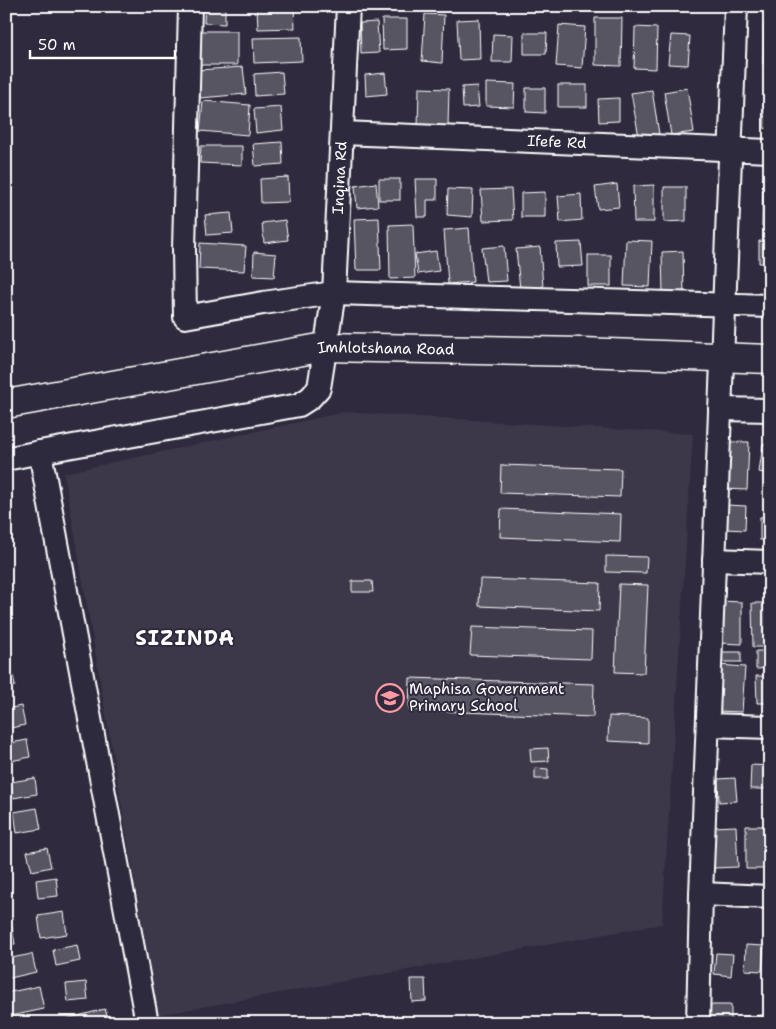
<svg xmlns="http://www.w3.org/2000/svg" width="776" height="1029" font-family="'Shantell Sans',sans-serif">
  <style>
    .built { fill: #3c3749 }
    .building { fill: #595564; stroke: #fff }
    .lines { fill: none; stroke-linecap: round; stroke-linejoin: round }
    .street-casing { stroke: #fff; stroke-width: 26 }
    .secondary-casing { stroke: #fff; stroke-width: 31 }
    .street { stroke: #2f2a3d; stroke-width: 22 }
    .secondary { stroke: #2f2a3d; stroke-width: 28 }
    .labels { text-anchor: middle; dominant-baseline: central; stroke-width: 4; stroke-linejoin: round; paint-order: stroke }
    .street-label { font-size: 15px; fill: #fff; stroke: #2f2a3d }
    .poi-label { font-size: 15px; fill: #fff; stroke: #2f2a3d; text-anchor: start }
    .district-label { font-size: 20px; font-weight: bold; letter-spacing: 1px; fill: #fff; stroke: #2f2a3d }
  </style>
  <rect width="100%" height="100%" fill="#2f2a3d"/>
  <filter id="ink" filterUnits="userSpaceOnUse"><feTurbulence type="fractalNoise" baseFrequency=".02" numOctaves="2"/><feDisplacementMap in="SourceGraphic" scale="10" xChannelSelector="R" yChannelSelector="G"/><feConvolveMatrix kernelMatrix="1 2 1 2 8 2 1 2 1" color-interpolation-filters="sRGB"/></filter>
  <g filter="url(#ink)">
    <polygon class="built" points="345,412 693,434 662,924 158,1015 64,473"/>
    <g class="building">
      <polygon points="205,6 225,6 225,24 204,23"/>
      <polygon points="294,6 295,28 258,29 257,7"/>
      <polygon points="425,14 444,15 442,63 422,61"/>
      <polygon points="595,18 622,18 621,66 595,65"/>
      <polygon points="382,19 407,19 407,49 383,50"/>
      <polygon points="479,19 480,59 459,60 457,20"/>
      <polygon points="377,22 379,53 361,54 360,23"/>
      <polygon points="764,24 770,24 770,64 763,64"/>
      <polygon points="559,25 585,27 582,68 556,66"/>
      <polygon points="635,27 657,28 656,69 634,68"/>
      <rect x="197" y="31" width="40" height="34"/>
      <polygon points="524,33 547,33 546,54 524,54"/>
      <polygon points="493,34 513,35 512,62 492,62"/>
      <polygon points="671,35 690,36 688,65 668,64"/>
      <polygon points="301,37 302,61 254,63 253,38"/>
      <polygon points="243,67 246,94 200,98 198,70"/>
      <polygon points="282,72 284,94 255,96 254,74"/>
      <polygon points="385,73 387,94 366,96 365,75"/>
      <polygon points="486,83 515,84 514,107 486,106"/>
      <rect x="558" y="85" width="29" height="22"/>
      <polygon points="477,86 479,107 463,108 462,87"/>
      <polygon points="765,87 770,87 770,129 764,128"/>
      <polygon points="419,88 449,89 448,126 418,126"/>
      <polygon points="526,88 545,88 545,113 526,112"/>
      <polygon points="687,88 694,132 671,135 664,92"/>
      <polygon points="652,90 659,134 639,137 631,93"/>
      <polygon points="619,98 619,121 599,122 598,99"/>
      <polygon points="203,101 250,105 248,135 200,131"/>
      <polygon points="281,107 283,130 256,133 254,109"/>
      <polygon points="282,142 283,164 255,166 253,144"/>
      <polygon points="201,146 242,146 242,165 200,163"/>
      <polygon points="288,177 289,202 261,203 260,179"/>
      <polygon points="763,178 770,178 770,226 762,226"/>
      <rect x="379" y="179" width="21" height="21"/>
      <polygon points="415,179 437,179 437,200 427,200 427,217 417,217"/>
      <polygon points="376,183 378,206 357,208 355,186"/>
      <polygon points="617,184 619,207 598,209 595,187"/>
      <polygon points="654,185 654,222 634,222 633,186"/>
      <polygon points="664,187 686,187 686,221 664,222"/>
      <polygon points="448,189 473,190 472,217 447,215"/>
      <polygon points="511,189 513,220 483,221 481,190"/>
      <polygon points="545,192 545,217 521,217 521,193"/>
      <polygon points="581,194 582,220 560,222 558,196"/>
      <polygon points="231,213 233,233 207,235 205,215"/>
      <polygon points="379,218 381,270 356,270 354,219"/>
      <polygon points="285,220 288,240 264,243 262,223"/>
      <polygon points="413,224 415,278 390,279 389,225"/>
      <polygon points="469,228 473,282 448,284 444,230"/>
      <polygon points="626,240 652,241 650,287 624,286"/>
      <polygon points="759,241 770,242 770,263 759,263"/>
      <polygon points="581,242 583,266 557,267 556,243"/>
      <polygon points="200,243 246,246 244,271 199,269"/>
      <polygon points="504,246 507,281 486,282 482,248"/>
      <polygon points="540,247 543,287 520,289 516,249"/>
      <polygon points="436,251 439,271 418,274 415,254"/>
      <polygon points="683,251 684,294 663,295 662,252"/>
      <polygon points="254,252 276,254 274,277 253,276"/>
      <rect x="588" y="255" width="23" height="31"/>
      <polygon points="727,442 749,442 747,490 725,489"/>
      <polygon points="763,444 770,445 770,474 759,472"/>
      <polygon points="501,465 621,469 620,497 500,493"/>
      <polygon points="727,505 746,506 745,530 726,529"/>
      <polygon points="501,509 621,514 620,542 500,537"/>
      <rect x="760" y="517" width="10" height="23"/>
      <polygon points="606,556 647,557 646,573 606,572"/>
      <polygon points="480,579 600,583 599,611 479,606"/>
      <polygon points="352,581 372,581 373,592 352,592"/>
      <polygon points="619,584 648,585 644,673 615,672"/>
      <polygon points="720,601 742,602 742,644 719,643"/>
      <polygon points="752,603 770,603 770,647 753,647"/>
      <polygon points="472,627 592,631 591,659 470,655"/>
      <polygon points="6,637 10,637 12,655 6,656"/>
      <polygon points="756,651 770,651 770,668 756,669"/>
      <rect x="721" y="652" width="20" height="10"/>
      <polygon points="719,665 745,667 742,712 716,711"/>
      <polygon points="12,669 15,686 6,688 6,670"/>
      <polygon points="756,676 770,676 770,703 757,703"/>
      <polygon points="410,678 594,684 593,717 409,710"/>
      <polygon points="21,706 25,725 6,729 6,709"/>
      <polygon points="609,716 648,718 648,743 608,741"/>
      <polygon points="27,740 30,757 6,762 6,744"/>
      <polygon points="548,748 549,761 531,762 530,749"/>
      <polygon points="751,765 770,766 770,789 750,789"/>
      <polygon points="535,768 548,769 548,779 535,779"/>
      <polygon points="35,778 37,794 13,798 11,782"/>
      <polygon points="735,778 737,801 719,802 718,779"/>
      <polygon points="37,808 41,829 17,833 14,812"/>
      <polygon points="736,826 738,867 714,868 712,827"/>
      <polygon points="746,826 765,826 765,855 770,855 770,869 746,869"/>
      <polygon points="47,848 51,867 32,871 27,852"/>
      <polygon points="56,877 58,896 38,898 36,880"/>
      <polygon points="64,912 67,934 41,938 38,916"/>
      <polygon points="6,922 11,922 15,944 6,945"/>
      <polygon points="77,945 80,961 56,966 53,950"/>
      <polygon points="746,945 764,946 762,971 745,970"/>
      <polygon points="716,953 733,954 731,976 714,974"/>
      <polygon points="32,954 36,972 6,979 6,959"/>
      <polygon points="411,979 425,979 426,1001 412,1002"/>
      <polygon points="86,982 88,1000 68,1002 66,984"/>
      <polygon points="39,986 44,1009 6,1017 6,993"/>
      <polygon points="709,1005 731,1005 731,1023 710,1023"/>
      <polygon points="105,1009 109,1023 62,1023 62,1020"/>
      <polygon points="762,1015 762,1023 742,1023 742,1017"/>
    </g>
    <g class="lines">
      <defs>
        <g id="street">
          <polyline points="190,6 184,249 185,317 263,303 334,293 770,306"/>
          <path id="s1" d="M343,133L770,151"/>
          <polyline points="720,409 770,410"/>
          <polyline points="40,452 147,1023"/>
          <path id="s2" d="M6,459L40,452L299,405L310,398L319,388L334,293L348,6"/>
          <polyline points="714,560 770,562"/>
          <polyline points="708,725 770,727"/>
          <polyline points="701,894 770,897"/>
          <polyline points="698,1023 701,894 736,6"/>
        </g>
        <g id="secondary">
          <path id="s3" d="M6,404L325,347L582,352L770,359"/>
        </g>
      </defs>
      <use href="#street" class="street-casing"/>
      <use href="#secondary" class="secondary-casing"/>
      <use href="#street" class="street"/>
      <use href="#secondary" class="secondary"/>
    </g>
  </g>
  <defs>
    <symbol id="school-ring" viewBox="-11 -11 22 22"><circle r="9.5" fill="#2f2a3d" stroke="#ff9aa2" stroke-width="1.5"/><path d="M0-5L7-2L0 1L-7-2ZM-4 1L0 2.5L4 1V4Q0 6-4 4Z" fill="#ff9aa2"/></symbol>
  </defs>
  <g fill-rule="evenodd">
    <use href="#school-ring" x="374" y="682" width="32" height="32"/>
  </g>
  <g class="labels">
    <g class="street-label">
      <text stroke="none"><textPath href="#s1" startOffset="214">Ifefe Rd</textPath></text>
      <text stroke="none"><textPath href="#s2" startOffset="536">Inqina Rd</textPath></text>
      <text stroke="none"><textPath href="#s3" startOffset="385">Imhlotshana Road</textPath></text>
    </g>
    <g class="poi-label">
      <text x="409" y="689">Maphisa Government<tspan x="409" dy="17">Primary School</tspan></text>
    </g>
    <g class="district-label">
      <text x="185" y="638">SIZINDA</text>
    </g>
  </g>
  <rect width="776" height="1029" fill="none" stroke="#2f2a3d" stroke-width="25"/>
  <rect x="12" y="12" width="751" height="1004" fill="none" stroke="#fff" stroke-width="2" filter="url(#ink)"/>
  <path d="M30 50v8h145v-8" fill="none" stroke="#ffffff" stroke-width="2.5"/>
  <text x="38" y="50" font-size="15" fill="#ffffff" stroke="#2f2a3d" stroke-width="4" paint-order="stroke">50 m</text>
</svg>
